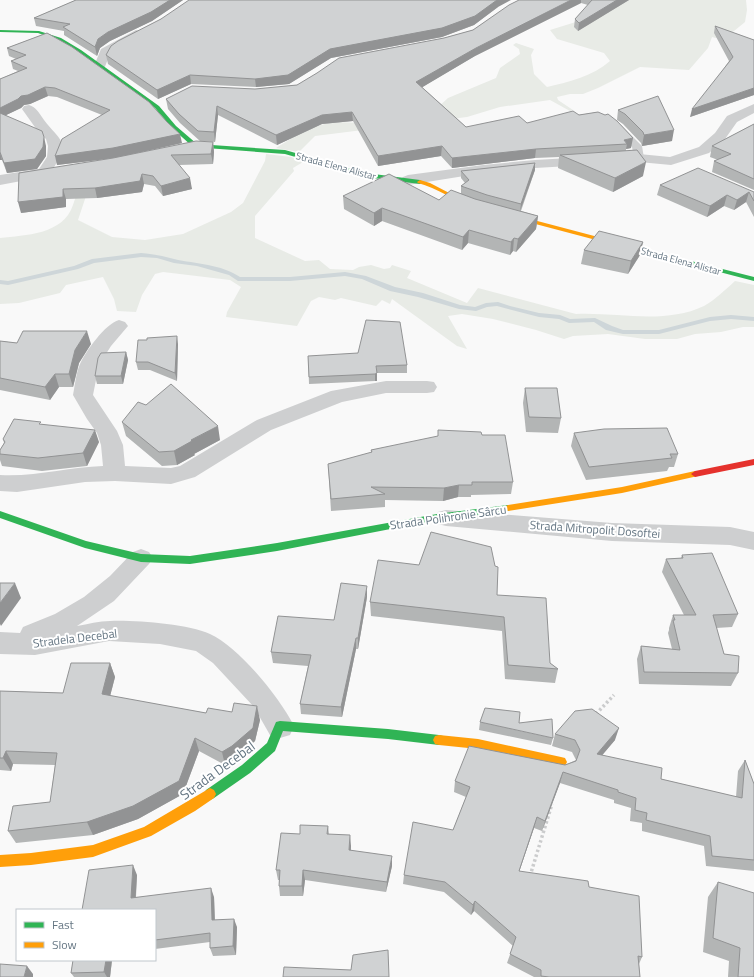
<svg xmlns="http://www.w3.org/2000/svg" width="754" height="977" font-family="'Titillium Web',sans-serif">
  <style>
    .green { fill: #e8ebe6 }
    .lines { fill: none; stroke-linecap: round; stroke-linejoin: round }
    .stream { fill: #ced6d9; fill-rule: evenodd }
    .path { stroke: #cbcccd; stroke-width: 3.5; stroke-dasharray: 2.5 2.5; stroke-linecap: butt }
    .lane { fill: #cecfd0; fill-rule: evenodd }
    .street { fill: #cecfd0; fill-rule: evenodd }
    .fast { fill: #30b455; fill-rule: evenodd }
    .slow { fill: #ff9f0a; fill-rule: evenodd }
    .jam { fill: #e5322d; fill-rule: evenodd }
    .wall { fill: #b3b5b5 }
    .shaded-wall { fill: #929394 }
    .building { fill: #d0d2d3; stroke: #929394 }
    .labels { text-anchor: middle; dominant-baseline: central; stroke-width: 4; stroke-linejoin: round; paint-order: stroke }
    .far-street-label { font-size: 10px; fill: #657683; stroke: #fff }
    .street-label { font-size: 12px; fill: #657683; stroke: #fff }
    .near-street-label { font-size: 14px; fill: #657683; stroke: #fff }
  </style>
  <rect width="100%" height="100%" fill="#f9f9f9"/>
  <g class="green">
    <path d="M627,0H746L747,10L745,22C736,29 724,42 712,37L708,48L689,70L640,67L598,88L583,94H570L557,97L558,100L573,110L570,111L550,100L500,107L467,117L315,136L299,152L276,148L308,128L333,122L368,123L436,109L448,98L496,78L500,68L520,54L519,49L513,45L516,43L534,49L531,55L534,74L547,87C569,82 593,76 610,61L604,53L557,39L550,30L608,12C616,9 619,2 627,0Z"/>
    <path d="M266,154L291,157L303,162L293,168L294,171L255,216V238L305,261L319,260L330,269L353,270L359,267L371,265L384,269L390,268L392,265L411,271L407,278L467,303L478,288L576,314C618,312 664,325 704,306C715,300 726,289 735,281L754,285V327H743L721,332L695,334L677,339H645L608,334L573,336L564,339L536,330L493,319L462,314L448,316L467,349L457,346L392,299L390,304L382,300L376,306L341,298L335,300L319,297L311,301L297,326L226,317L227,312L241,287L230,280L163,272L155,274L142,295L136,312L117,311L114,299L103,277L66,285L60,293L19,303L0,304V238C25,235 63,235 73,205C76,197 78,187 80,178H92L78,220L112,237L145,240L183,234L231,212L243,203L265,161Z"/>
  </g>
  <g class="lines">
    <path class="stream" d="M141,253C153,254 163,256 174,259C196,264 221,264 240,277H290L345,272L366,276L395,287L423,293L460,305L475,307L486,303L498,302L510,306L539,313L560,315L570,319L595,318L612,326L623,330H659L710,317L731,315L754,317V321L731,319L710,321L659,334H623L606,330L594,322L569,323L559,319L539,317L497,306L487,307L476,311L459,309L418,297L390,291L362,279L345,276L290,281H238L229,275L197,266L174,263L157,258L141,257L94,263L78,269L8,285L0,284V280L8,281L74,266L92,259Z"/>
    <g class="path">
      <polyline points="596,714 614,695"/>
      <polyline points="530,876 552,804"/>
    </g>
    <polygon class="lane" points="618,124 621,125 642,146 644,158 643,160 639,161 634,158 632,147 613,127"/>
    <g class="street">
      <polygon points="136,30 140,31 142,34 140,37 110,54 104,69 96,69 94,66 101,49"/>
      <polygon points="754,104 754,113 737,122 725,139 709,153 671,165 639,162 535,168 483,173 408,185 403,183 400,180 403,177 408,175 483,165 535,160 639,154 670,157 699,147 715,133 727,116"/>
      <path d="M29,105C36,107 40,114 44,120C60,141 71,141 53,169L55,172L53,175L0,185V175L39,169L47,157L48,146L46,139L37,130L22,109L24,106Z"/>
      <path d="M119,320L125,322L128,326L111,346L99,365L93,395L117,431L123,445L125,466L171,468L180,466L257,420L331,391L386,381H427L434,382L437,387L434,392L427,393H386L342,402L271,430L195,477L171,484L115,481L85,482L17,492L0,491V475C35,477 69,467 103,466L101,445L97,433L87,419L73,395C75,385 76,373 80,364C86,351 105,324 119,320Z"/>
      <polygon points="446,510 612,523 730,527 754,532 754,550 730,545 612,541 446,526 438,524 435,518 438,512"/>
      <path d="M141,549L149,552L153,558L149,564L114,601L77,626C88,624 99,621 110,621C136,620 187,624 210,634C239,647 280,698 294,726L290,735L280,738L270,735L254,707L213,663L196,651L160,644L109,641L35,655L0,654V632L20,633L23,627L55,614L84,597L110,576L133,552Z"/>
    </g>
    <g class="fast">
      <polygon points="0,30 39,31 61,38 81,50 159,106 176,126 197,144 285,150 366,173 420,180 423,182 420,184 365,177 285,154 193,147 172,128 155,108 77,52 57,40 38,33 0,32"/>
      <polygon points="687,260 754,277 754,281 685,263 684,262"/>
      <polygon points="508,505 513,508 508,511 437,520 277,551 190,564 141,562 85,548 0,518 0,511 86,541 141,554 190,556 277,543 437,514"/>
      <polygon points="280,721 388,729 439,735 443,736 445,740 443,744 439,745 388,739 283,731 275,751 250,773 214,798 210,800 206,798 204,794 206,790 242,765 267,743 276,722"/>
    </g>
    <g class="slow">
      <path d="M420,180L430,183L455,196L478,205L475,207C455,201 437,188 418,183L417,182Z"/>
      <polygon points="507,213 689,261 690,262 687,264 505,216 505,214"/>
      <polygon points="695,471 698,472 699,474 698,476 622,493 508,511 503,508 508,505 622,487"/>
      <polygon points="439,735 478,739 561,757 565,758 567,762 565,766 561,767 478,749 439,745 435,744 433,740 435,736"/>
      <polygon points="210,788 214,790 216,794 214,798 195,811 151,836 93,857 31,865 0,867 0,855 31,853 93,845 144,827"/>
    </g>
    <polygon class="jam" points="754,459 754,465 695,477 691,474 695,471"/>
  </g>
  <g class="wall">
    <polygon points="76,0 183,0 152,21 110,41 100,48 97,56 64,35 64,31 36,26 34,18"/>
    <polygon points="519,0 629,0 578,31 574,27 575,19 588,5 581,3 475,56 422,87 466,127 527,123 598,112 631,148 626,149 626,151 643,176 613,192 558,168 559,157 535,158 452,168 441,156 378,166 353,121 322,124 277,145 218,115 215,142 200,141 180,123 168,109 166,99 297,85 444,38 473,30"/>
    <polygon points="498,7 474,25 442,37 331,58 289,84 256,87 191,84 158,99 108,64 106,55 161,19"/>
    <polygon points="715,26 754,40 754,95 690,117 729,61 714,33"/>
    <polygon points="47,33 182,143 115,158 57,165 102,115 57,97 48,96 30,104 24,105 21,108 6,115 46,146 46,156 37,169 7,173 2,160 0,160 0,79 18,71 13,69 11,61 16,59 9,56 7,48"/>
    <polygon points="618,110 672,141 642,146 641,143 623,124 617,120"/>
    <polygon points="754,124 754,190 712,172 714,161 718,160 710,157 712,146"/>
    <polygon points="213,142 214,152 213,164 179,165 192,189 163,196 155,186 144,184 142,192 97,198 66,199 66,207 21,213 113,158"/>
    <polygon points="535,163 535,170 521,211 538,216 536,229 516,252 513,251 510,255 468,243 462,250 382,221 374,226 344,209 343,196 439,200 461,193 461,186 465,183 461,178 461,171"/>
    <polygon points="660,185 754,192 754,217 746,202 734,210 724,206 707,217 657,195"/>
    <polygon points="643,242 640,255 628,274 581,264 584,250"/>
    <polygon points="0,341 17,343 91,344 79,363 73,387 59,387 50,400 0,390"/>
    <polygon points="178,344 177,381 150,370 138,370 136,362"/>
    <polygon points="126,352 128,360 123,384 97,384 95,376"/>
    <polygon points="308,356 407,365 407,373 377,373 377,381 375,381 309,384"/>
    <polygon points="525,388 561,418 558,433 526,432 523,403"/>
    <polygon points="122,422 220,440 194,454 195,455 177,465 162,466 126,436"/>
    <polygon points="42,424 99,442 87,466 42,471 2,466 0,460 0,450 4,443 3,439"/>
    <polygon points="574,433 678,454 674,467 669,467 667,471 586,480 571,446"/>
    <polygon points="482,435 513,482 511,494 471,495 471,497 458,497 443,501 385,500 385,507 331,511 328,464 371,453 371,450"/>
    <polygon points="682,555 738,614 732,627 716,628 724,654 738,673 731,686 639,684 637,659 641,646 672,649 668,633 669,630 669,628 673,615 684,615 662,572 666,559 681,558"/>
    <polygon points="497,595 550,663 558,669 555,683 505,679 502,631 371,616 370,602"/>
    <polygon points="367,597 358,649 356,649 342,717 301,714 300,704 308,666 273,663 271,652 334,620"/>
    <polygon points="110,663 115,677 110,696 206,713 260,720 255,741 235,759 225,765 199,751 183,794 138,819 93,835 16,843 8,831 50,802 55,765 13,764 11,771 0,770 0,691 63,693"/>
    <polygon points="480,722 553,738 551,745 479,730"/>
    <polygon points="555,734 615,740 602,755 661,779 736,797 738,771 745,760 754,784 754,871 706,866 704,846 642,831 642,823 630,821 631,808 614,803 614,800 560,783 542,831 534,828 519,871 589,887 642,957 639,964 640,977 534,977 507,963 513,946 474,911 471,915 444,892 403,884 404,875 453,830 466,797 454,792 455,781 565,765 576,760 572,752 552,746"/>
    <polygon points="328,826 329,834 351,846 351,850 392,866 386,892 305,880 303,896 280,896 279,886 279,880 278,880 276,870 300,834"/>
    <polygon points="137,875 136,897 214,897 215,920 237,927 236,955 213,956 210,948 210,942 155,949 155,910 82,910"/>
    <polygon points="718,882 754,977 728,977 729,961 703,952 708,897"/>
    <polygon points="73,960 112,960 110,977 74,977 71,973"/>
  </g>
  <g class="shaded-wall">
    <polygon points="170,0 183,0 152,21 110,41 100,48 97,56 95,47 98,39 108,32"/>
    <polygon points="497,0 511,0 498,7 474,25 442,37 331,58 289,84 256,87 255,79 330,49"/>
    <polygon points="571,0 581,0 581,3 475,56 416,91 416,82 476,48"/>
    <polygon points="617,0 629,0 578,31 579,23"/>
    <polygon points="190,75 191,84 158,99 157,90"/>
    <polygon points="45,87 48,96 30,104 24,105 21,108 0,118 0,108 21,96"/>
    <polygon points="754,88 754,95 690,117 692,109"/>
    <polygon points="217,106 218,115 215,142 214,132"/>
    <polygon points="352,112 353,121 322,124 277,145 276,135 322,115"/>
    <polygon points="674,130 672,141 642,146 644,135"/>
    <polygon points="180,134 182,143 115,158 57,165 55,156"/>
    <polygon points="44,137 46,146 46,156 37,169 7,173 4,163"/>
    <polygon points="633,138 631,148 626,149 627,144 624,140"/>
    <polygon points="213,142 214,152 213,164 211,154"/>
    <polygon points="442,146 441,156 378,166 378,156"/>
    <polygon points="536,149 535,158 452,168 452,158"/>
    <polygon points="0,152 2,160 0,160"/>
    <polygon points="646,162 643,176 613,192 615,178"/>
    <polygon points="535,163 535,170 520,211 521,204"/>
    <polygon points="142,174 144,184 142,192 97,198 95,188"/>
    <polygon points="190,178 192,189 163,196 161,186"/>
    <polygon points="63,189 66,199 66,207 21,213 18,202"/>
    <polygon points="749,192 746,202 734,210 737,200"/>
    <polygon points="727,195 724,206 707,217 710,206"/>
    <polygon points="382,208 382,221 374,226 374,213"/>
    <polygon points="538,216 536,229 516,252 518,239"/>
    <polygon points="469,230 468,243 462,250 463,237"/>
    <polygon points="514,238 513,251 510,255 511,242"/>
    <polygon points="643,242 640,255 628,274 631,261"/>
    <polygon points="87,331 91,344 79,363 73,387 69,374 75,350"/>
    <polygon points="177,336 178,344 177,381 175,373"/>
    <polygon points="126,352 128,360 123,384 121,376"/>
    <polygon points="377,373 377,381 375,381 375,374"/>
    <polygon points="55,374 59,387 50,400 45,387"/>
    <polygon points="218,426 220,440 194,454 195,455 177,465 174,451 191,440"/>
    <polygon points="95,430 99,442 87,466 83,453"/>
    <polygon points="459,485 458,497 443,501 444,488"/>
    <polygon points="15,583 21,598 1,626 0,624 0,603"/>
    <polygon points="367,586 367,597 358,649 358,638"/>
    <polygon points="356,638 356,649 342,717 341,707"/>
    <polygon points="110,663 115,677 107,708 102,694"/>
    <polygon points="257,706 260,720 255,741 235,759 225,765 222,752"/>
    <polygon points="619,728 615,740 594,765 597,754"/>
    <polygon points="195,738 199,751 183,794 138,819 93,835 87,822"/>
    <polygon points="6,751 13,764 11,771 3,758"/>
    <polygon points="563,772 560,783 542,831 545,821"/>
    <polygon points="537,817 534,828 516,881 519,871"/>
    <polygon points="350,835 351,846 350,861 349,850"/>
    <polygon points="392,856 392,866 386,892 387,882"/>
    <polygon points="133,865 137,875 135,907 131,898"/>
    <polygon points="303,870 305,880 303,896 302,886"/>
    <polygon points="211,888 214,897 215,929 212,920"/>
    <polygon points="475,901 474,911 471,915 473,905"/>
    <polygon points="234,919 237,927 236,955 233,946"/>
    <polygon points="106,960 112,960 110,977 107,977 104,972"/>
    <polygon points="27,966 33,974 33,977 24,977"/>
  </g>
  <g class="building">
    <polygon points="76,0 170,0 151,12 108,32 98,39 95,47 63,27 70,24 34,18"/>
    <polygon points="189,0 497,0 475,16 442,28 330,49 288,75 255,79 190,75 157,90 106,55 111,46 118,41 161,19"/>
    <polygon points="519,0 571,0 476,48 416,82 466,127 519,116 527,123 573,111 579,115 598,112 605,115 608,114 617,121 633,138 624,140 627,144 536,149 452,158 442,146 378,156 352,112 322,115 276,135 217,106 214,132 198,131 179,114 166,99 192,86 255,89 297,85 317,73 339,58 444,38 473,30 509,5"/>
    <polygon points="592,0 617,0 579,23 575,19"/>
    <polygon points="715,26 754,40 754,88 692,109 733,57"/>
    <polygon points="47,33 72,47 149,102 167,122 180,134 113,148 55,156 62,139 110,110 55,88 45,87 28,95 21,96 18,99 0,108 0,79 27,68 11,61 26,55 7,48"/>
    <polygon points="658,96 674,130 644,135 643,132 625,114 618,110"/>
    <polygon points="0,113 42,131 44,137 43,147 35,159 4,163 0,152"/>
    <polygon points="754,124 754,179 714,161 731,154 712,146"/>
    <polygon points="196,141 213,142 211,154 171,155 190,178 161,186 153,176 142,174 140,181 95,188 63,189 63,197 18,202 19,173 113,158"/>
    <polygon points="637,150 646,162 615,178 560,155"/>
    <polygon points="535,163 521,204 487,195 461,186 469,180 461,171"/>
    <polygon points="698,168 754,192 754,201 749,192 737,200 727,195 710,206 660,185"/>
    <polygon points="389,174 439,200 451,190 475,199 538,216 518,239 514,238 511,242 469,230 463,237 382,208 374,213 343,196"/>
    <polygon points="599,231 643,242 631,261 584,250"/>
    <polygon points="366,320 400,322 407,365 376,366 377,373 375,374 309,377 308,356 358,353"/>
    <polygon points="23,331 87,331 75,350 69,374 55,374 45,387 0,378 0,341 17,343"/>
    <polygon points="177,336 175,373 148,362 136,362 138,340 147,340 147,338"/>
    <polygon points="126,352 121,376 95,376 98,358 101,353"/>
    <polygon points="171,384 218,426 191,440 192,441 174,451 159,452 122,422 138,402 146,405"/>
    <polygon points="525,388 557,388 561,418 529,417"/>
    <polygon points="14,419 41,422 39,424 95,430 83,453 38,458 0,454 0,450 5,442 3,439"/>
    <polygon points="667,428 678,454 670,454 672,458 589,467 574,433 604,429"/>
    <polygon points="438,430 481,432 482,435 505,435 513,482 472,482 472,485 459,485 444,488 371,487 385,494 331,499 328,464 372,452 371,450 438,436"/>
    <polygon points="431,532 491,547 495,566 498,567 497,595 546,598 550,663 558,669 508,665 504,617 370,602 378,560 419,565"/>
    <polygon points="712,553 738,614 713,615 724,654 739,656 738,673 644,672 641,646 680,650 673,620 675,620 673,615 696,615 666,559 683,558 682,555"/>
    <polygon points="0,583 15,583 0,603"/>
    <polygon points="341,583 367,586 358,638 356,638 341,707 300,704 311,655 271,652 278,616 334,620"/>
    <polygon points="71,663 110,663 102,694 206,713 208,708 232,712 234,703 257,706 253,728 232,746 222,752 195,738 179,781 133,806 87,822 8,831 13,806 50,802 57,753 6,751 3,758 0,758 0,691 63,693"/>
    <polygon points="485,708 520,712 519,723 552,719 553,738 480,722"/>
    <polygon points="592,709 619,728 597,754 662,768 661,779 742,798 745,760 754,784 754,860 712,856 710,836 646,820 647,813 635,810 636,798 618,792 618,790 563,772 545,821 537,817 519,871 588,881 589,887 639,896 642,957 638,956 640,977 549,977 541,976 541,970 510,954 516,937 475,901 473,905 445,882 404,875 413,822 453,830 470,787 455,781 469,746 565,765 576,761 580,750 575,740 555,734 575,711"/>
    <polygon points="300,825 328,826 327,834 350,835 349,850 392,856 387,882 303,870 302,886 279,886 280,870 276,870 281,833 300,834"/>
    <polygon points="133,865 131,898 211,888 212,920 234,919 233,946 210,948 210,933 155,940 155,910 82,910 89,870"/>
    <polygon points="718,882 754,893 754,977 738,977 740,948 713,938"/>
    <polygon points="388,950 389,977 283,977 284,967 351,970 353,955"/>
    <polygon points="73,960 106,960 104,972 71,973"/>
    <polygon points="0,964 27,966 24,977 0,977"/>
  </g>
  <g class="labels">
    <g class="far-street-label">
      <text transform="translate(336 166) rotate(15)">Strada Elena Alistar</text>
      <text transform="translate(681 261) rotate(15)">Strada Elena Alistar</text>
    </g>
    <g class="street-label">
      <text transform="translate(448 517) rotate(-8)">Strada Polihronie Sârcu</text>
      <text transform="translate(595 529) rotate(4)">Strada Mitropolit Dosoftei</text>
      <text transform="translate(75 638) rotate(-7)">Stradela Decebal</text>
    </g>
    <g class="near-street-label">
      <text transform="translate(217 770) rotate(-36)">Strada Decebal</text>
    </g>
  </g>
  <rect x="16" y="909" width="140" height="52" fill="#ffffff" stroke="#c1c8cd"/>
  <rect x="24" y="922" width="20" height="6" fill="#30b455" stroke="#c1c8cd"/>
  <text x="52" y="929" font-size="12" fill="#657683">Fast</text>
  <rect x="24" y="942" width="20" height="6" fill="#ff9f0a" stroke="#c1c8cd"/>
  <text x="52" y="949" font-size="12" fill="#657683">Slow</text>
</svg>
